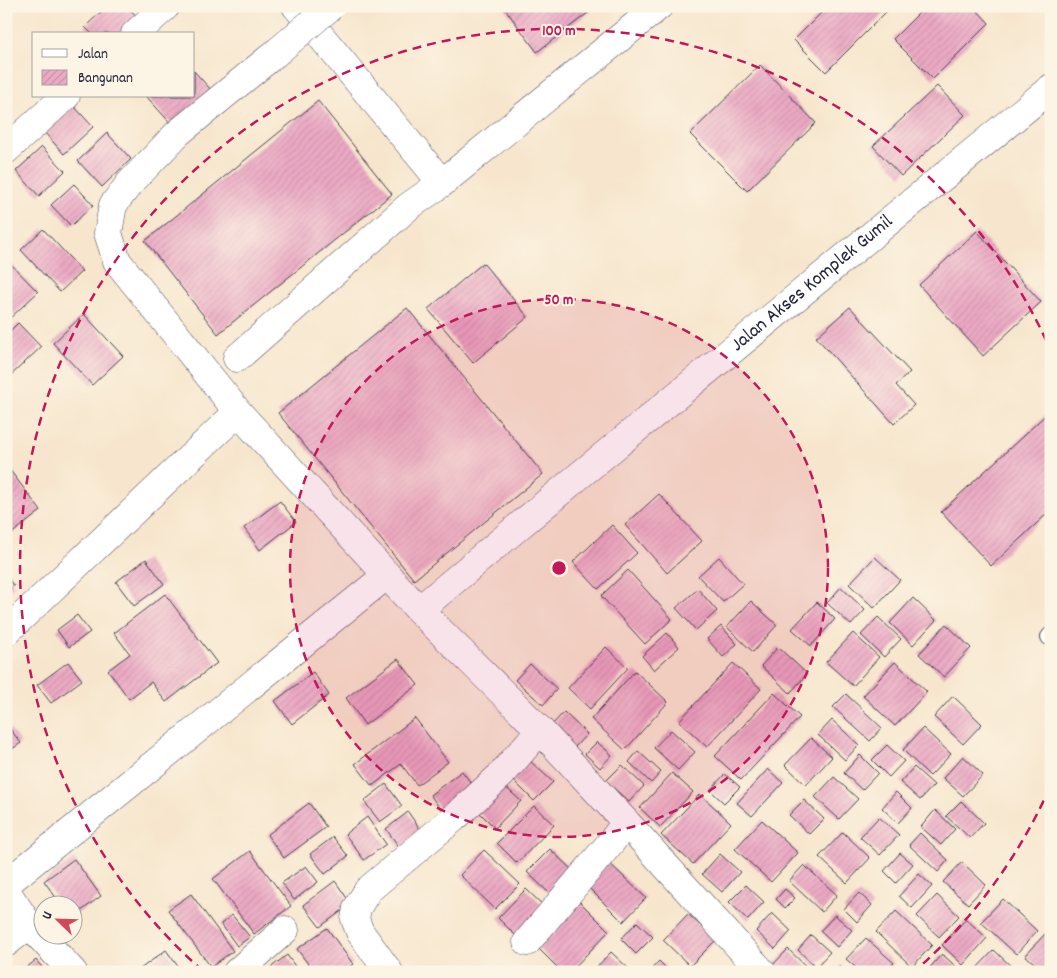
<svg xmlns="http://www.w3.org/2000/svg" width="1057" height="978" font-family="Dekko,sans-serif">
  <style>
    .building { fill: url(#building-hatch) }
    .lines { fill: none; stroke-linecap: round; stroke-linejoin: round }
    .service-casing { stroke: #423f51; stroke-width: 18 }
    .minor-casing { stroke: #423f51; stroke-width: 29 }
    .service { stroke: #fff; stroke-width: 16 }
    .minor { stroke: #fff; stroke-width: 28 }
    .minor-bridge-casing { stroke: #423f51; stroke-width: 29; stroke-linecap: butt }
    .minor-bridge { stroke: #fff; stroke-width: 28 }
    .ring { fill: none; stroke: #c2185b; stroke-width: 2.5; stroke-dasharray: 9 6 }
    .labels { text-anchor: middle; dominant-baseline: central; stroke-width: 4; stroke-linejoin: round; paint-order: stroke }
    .street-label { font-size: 20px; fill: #22223b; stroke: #fcf5e5 }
    .centre { fill: #c2185b; stroke: #fcf5e5; stroke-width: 2.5 }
    .ring-label { font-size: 15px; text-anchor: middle; font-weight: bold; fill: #c2185b; stroke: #fcf5e5; stroke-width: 4; stroke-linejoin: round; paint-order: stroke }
  </style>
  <defs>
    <pattern id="building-hatch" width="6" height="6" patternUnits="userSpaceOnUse" patternTransform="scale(1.25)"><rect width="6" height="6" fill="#eca9c4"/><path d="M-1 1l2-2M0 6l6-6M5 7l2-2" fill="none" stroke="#ca91a9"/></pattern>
  </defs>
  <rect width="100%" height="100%" fill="#fcf5e5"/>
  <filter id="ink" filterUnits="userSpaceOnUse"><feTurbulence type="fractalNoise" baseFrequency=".02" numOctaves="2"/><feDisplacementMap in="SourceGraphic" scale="10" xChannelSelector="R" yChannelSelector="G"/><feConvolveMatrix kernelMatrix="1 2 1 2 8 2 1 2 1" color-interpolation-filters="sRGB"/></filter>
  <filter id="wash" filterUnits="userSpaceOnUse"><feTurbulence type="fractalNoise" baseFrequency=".0096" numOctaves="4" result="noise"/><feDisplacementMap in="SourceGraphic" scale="20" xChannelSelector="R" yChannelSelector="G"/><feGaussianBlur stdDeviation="1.12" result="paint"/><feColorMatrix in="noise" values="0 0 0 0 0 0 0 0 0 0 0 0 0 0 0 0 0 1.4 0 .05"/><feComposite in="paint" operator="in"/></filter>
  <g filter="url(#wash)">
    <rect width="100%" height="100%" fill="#f7e6cd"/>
    <g id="blocks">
      <g class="building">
        <polygon points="107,6 127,6 142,22 129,34 92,34 85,27"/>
        <polygon points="503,6 597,6 537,52"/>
        <polygon points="828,6 892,6 826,72 794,40"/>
        <polygon points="926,6 973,6 989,23 933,79 893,39"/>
        <polygon points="760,65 816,123 747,191 690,134"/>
        <polygon points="194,71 212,91 174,127 146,96 194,96"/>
        <polygon points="937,86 965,115 901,176 873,146"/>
        <polygon points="318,101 392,194 218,334 145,241"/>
        <polygon points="73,105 93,127 64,154 44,132"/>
        <polygon points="107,133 131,159 102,187 78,161"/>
        <polygon points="42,147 65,171 39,196 16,171"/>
        <polygon points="74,184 93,205 71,226 51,205"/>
        <polygon points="43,229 82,271 60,292 21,250"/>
        <polygon points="977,231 1041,302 983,356 919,285"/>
        <polygon points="6,259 38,292 8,320 6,319"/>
        <polygon points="483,263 528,317 473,363 428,309"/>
        <polygon points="850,307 910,372 896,385 914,405 894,424 816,337"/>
        <polygon points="407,308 543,474 414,580 278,413"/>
        <polygon points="84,314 123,356 92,385 53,343"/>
        <polygon points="18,323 41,347 8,378 6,376 6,335"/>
        <polygon points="1051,410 1051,510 991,566 941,512"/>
        <polygon points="6,465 41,511 6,538"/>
        <polygon points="659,494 702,541 667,573 625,525"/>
        <polygon points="280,501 296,522 260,550 244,528"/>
        <polygon points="612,525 637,553 598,589 573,562"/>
        <polygon points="719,557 743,584 723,602 698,576"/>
        <polygon points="875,557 900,580 874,608 849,584"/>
        <polygon points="146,559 164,584 134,606 116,582"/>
        <polygon points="628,570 672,619 645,644 601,596"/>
        <polygon points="6,576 14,586 6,592"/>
        <polygon points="841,587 865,610 851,625 827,603"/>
        <polygon points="698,589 717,611 696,630 676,608"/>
        <polygon points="165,594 217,663 166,702 151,682 129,699 108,670 130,654 114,633"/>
        <polygon points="913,598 936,620 913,645 890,623"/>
        <polygon points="751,601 777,625 753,652 727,627"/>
        <polygon points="817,602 835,619 811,646 792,629"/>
        <polygon points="77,615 90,632 69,647 57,630"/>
        <polygon points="878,617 901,639 884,657 861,635"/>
        <polygon points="946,624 971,648 944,677 919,654"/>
        <polygon points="721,626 737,644 723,657 707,639"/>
        <polygon points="667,633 679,647 654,670 642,656"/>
        <polygon points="853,633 879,657 853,686 826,662"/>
        <polygon points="606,647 628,668 590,709 568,688"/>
        <polygon points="778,647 807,674 790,693 761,666"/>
        <polygon points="398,659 418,685 365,725 346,698"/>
        <polygon points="68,662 82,680 51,703 37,685"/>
        <polygon points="895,662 927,692 895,726 863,696"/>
        <polygon points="733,663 761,689 707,747 679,721"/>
        <polygon points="530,664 557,689 543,705 515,680"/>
        <polygon points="635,671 668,702 625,750 591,719"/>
        <polygon points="313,672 329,695 292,724 275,701"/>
        <polygon points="774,693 800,717 741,780 715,756"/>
        <polygon points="846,694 882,728 870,741 833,707"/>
        <polygon points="953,696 982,724 963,744 934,717"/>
        <polygon points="564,712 587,734 573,749 550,727"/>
        <polygon points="415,718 448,762 417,785 401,764 372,786 355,764"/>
        <polygon points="832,720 859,745 845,760 818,735"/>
        <polygon points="6,724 21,743 6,753"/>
        <polygon points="923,728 951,754 930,776 903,750"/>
        <polygon points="671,730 695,752 678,770 654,748"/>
        <polygon points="811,738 832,757 806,785 785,765"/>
        <polygon points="597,742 612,755 600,768 585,754"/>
        <polygon points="887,745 904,761 889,777 872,760"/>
        <polygon points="638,751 661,772 651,783 629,762"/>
        <polygon points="860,755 878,773 862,790 844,773"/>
        <polygon points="963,756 983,775 963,796 943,778"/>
        <polygon points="529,760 553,782 534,801 511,778"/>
        <polygon points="622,765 644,786 629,802 606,781"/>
        <polygon points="914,767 934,785 920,800 900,782"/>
        <polygon points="768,769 783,783 752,816 737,803"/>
        <polygon points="462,771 474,787 442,811 430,795"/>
        <polygon points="672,773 693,792 660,827 640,808"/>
        <polygon points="725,774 740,787 724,803 710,790"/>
        <polygon points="834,777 858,799 839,819 815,797"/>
        <polygon points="501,783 521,801 495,828 476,809"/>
        <polygon points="386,784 402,806 380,822 364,801"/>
        <polygon points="896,792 912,808 898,823 882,808"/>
        <polygon points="700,794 731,823 693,864 661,835"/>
        <polygon points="804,800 824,819 809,834 789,815"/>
        <polygon points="961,801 984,823 970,838 946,816"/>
        <polygon points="309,803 326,827 284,858 267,835"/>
        <polygon points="534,806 554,825 517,863 497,843"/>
        <polygon points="935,810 955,829 941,845 921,827"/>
        <polygon points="408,812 422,832 400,848 386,829"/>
        <polygon points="367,817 386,844 364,860 345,834"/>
        <polygon points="879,817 899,835 880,855 860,837"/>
        <polygon points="762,820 798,853 771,882 735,849"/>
        <polygon points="843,832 870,858 847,883 819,857"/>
        <polygon points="920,833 948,860 938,872 909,845"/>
        <polygon points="333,837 348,856 325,874 310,854"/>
        <polygon points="550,849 574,872 551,895 527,872"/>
        <polygon points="484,850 520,884 495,909 460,875"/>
        <polygon points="250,851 291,906 254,934 213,879"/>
        <polygon points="900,853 913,864 896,883 884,871"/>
        <polygon points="720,854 740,872 722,892 702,874"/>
        <polygon points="604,858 646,898 623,922 582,881"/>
        <polygon points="74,859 101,896 72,918 72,906 62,906 44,881"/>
        <polygon points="962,862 986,885 968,904 943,882"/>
        <polygon points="804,865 837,895 822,912 789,881"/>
        <polygon points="306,866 318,882 294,900 282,883"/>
        <polygon points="919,874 932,886 912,908 899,896"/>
        <polygon points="335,881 351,904 320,927 303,905"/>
        <polygon points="746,885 764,902 748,920 729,902"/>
        <polygon points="526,889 547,909 518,938 498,918"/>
        <polygon points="785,889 795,898 785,908 776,899"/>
        <polygon points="859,893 872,905 857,922 844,909"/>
        <polygon points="191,894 233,951 211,967 168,910"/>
        <polygon points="937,895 959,916 939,937 917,916"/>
        <polygon points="1003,899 1037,931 1016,954 981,922"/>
        <polygon points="578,900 609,931 570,972 562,972 535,945"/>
        <polygon points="896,911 932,945 912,967 876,932"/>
        <polygon points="772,913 791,931 775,949 756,931"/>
        <polygon points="688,914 716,940 690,966 663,940"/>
        <polygon points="232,915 250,937 237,946 221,924"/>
        <polygon points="835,915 852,930 837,947 820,931"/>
        <polygon points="966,919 987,938 963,965 942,945"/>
        <polygon points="637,922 653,937 636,954 621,939"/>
        <polygon points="327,928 353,964 343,972 314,972 297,949"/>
        <polygon points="1045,934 1051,939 1051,964 1044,972 1025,955"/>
        <polygon points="811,935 830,952 816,967 798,950"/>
        <polygon points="866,938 894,963 886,972 861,972 846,959"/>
        <polygon points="788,949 812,972 776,972 771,967"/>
        <polygon points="166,950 182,972 136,972"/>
        <polygon points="994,950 1017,972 973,972"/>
        <polygon points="611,952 629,969 627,972 592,972"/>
        <polygon points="942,954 962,972 926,972"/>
        <polygon points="287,955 299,972 265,972"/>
        <polygon points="36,960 46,972 21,972"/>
        <polygon points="659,961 670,972 649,972"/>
        <polygon points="367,966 371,972 360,972"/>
        <polygon points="840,966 846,972 835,972"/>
      </g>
    </g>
  </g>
  <g filter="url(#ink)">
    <use href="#blocks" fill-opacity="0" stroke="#423f51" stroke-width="1"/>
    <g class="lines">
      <defs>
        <polyline id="service" points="1049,637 1051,635"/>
        <g id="minor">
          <polyline points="296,6 442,183"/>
          <polyline points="135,34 166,6"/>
          <polyline points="277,52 178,133 130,183 113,205 108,233 117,261 238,412 419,610 540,730 626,822 762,972"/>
          <polyline points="6,150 66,96"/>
          <polyline points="237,358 408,207 442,183 659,6"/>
          <path id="s1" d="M419,610L574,480L1051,88"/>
          <polyline points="6,632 238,412"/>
          <polyline points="6,884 387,575"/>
          <polyline points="6,891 29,925 73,972"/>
          <polyline points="527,942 612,841 626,822"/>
          <polyline points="6,943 29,925"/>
          <polyline points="237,972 285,930"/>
          <polyline points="389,972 360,932 355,919 357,908 368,890 454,818 501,775 540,730"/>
        </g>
      </defs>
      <use href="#service" class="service-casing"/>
      <use href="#minor" class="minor-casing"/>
      <use href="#service" class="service"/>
      <use href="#minor" class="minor"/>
      <defs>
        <polyline id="minor-bridge" points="277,52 331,6"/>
      </defs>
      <use href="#minor-bridge" class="minor-bridge-casing"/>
      <use href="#minor-bridge" class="minor-bridge"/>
    </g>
  </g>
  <circle cx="559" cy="568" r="269" fill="#c2185b" fill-opacity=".12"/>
  <g class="ring">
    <circle cx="559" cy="568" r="269"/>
    <path d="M1050 787A538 538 0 0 1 915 971M203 971A538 538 0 1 1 1050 349"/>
  </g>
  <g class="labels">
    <g class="street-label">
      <text stroke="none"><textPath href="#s1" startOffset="511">Jalan Akses Komplek Gumil</textPath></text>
    </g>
  </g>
  <circle cx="559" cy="568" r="8" class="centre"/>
  <g class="ring-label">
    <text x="559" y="35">100 m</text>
    <text x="559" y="304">50 m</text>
  </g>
  <rect width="1057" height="978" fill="none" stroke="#fcf5e5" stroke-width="25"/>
  <rect x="32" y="32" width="162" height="65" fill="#fcf5e5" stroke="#a5a1a1"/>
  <rect x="42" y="49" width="25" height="8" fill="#ffffff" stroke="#a5a1a1"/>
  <text x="78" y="58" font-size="15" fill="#22223b">Jalan</text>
  <rect x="42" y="70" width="25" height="15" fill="url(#building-hatch)" stroke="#a5a1a1"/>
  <text x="78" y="82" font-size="15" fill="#22223b">Bangunan</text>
  <g transform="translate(58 920) rotate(293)"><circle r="24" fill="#fcf5e5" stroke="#a5a1a1"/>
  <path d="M0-4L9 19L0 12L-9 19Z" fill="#d1495b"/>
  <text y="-8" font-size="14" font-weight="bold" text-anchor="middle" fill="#22223b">U</text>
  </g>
</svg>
